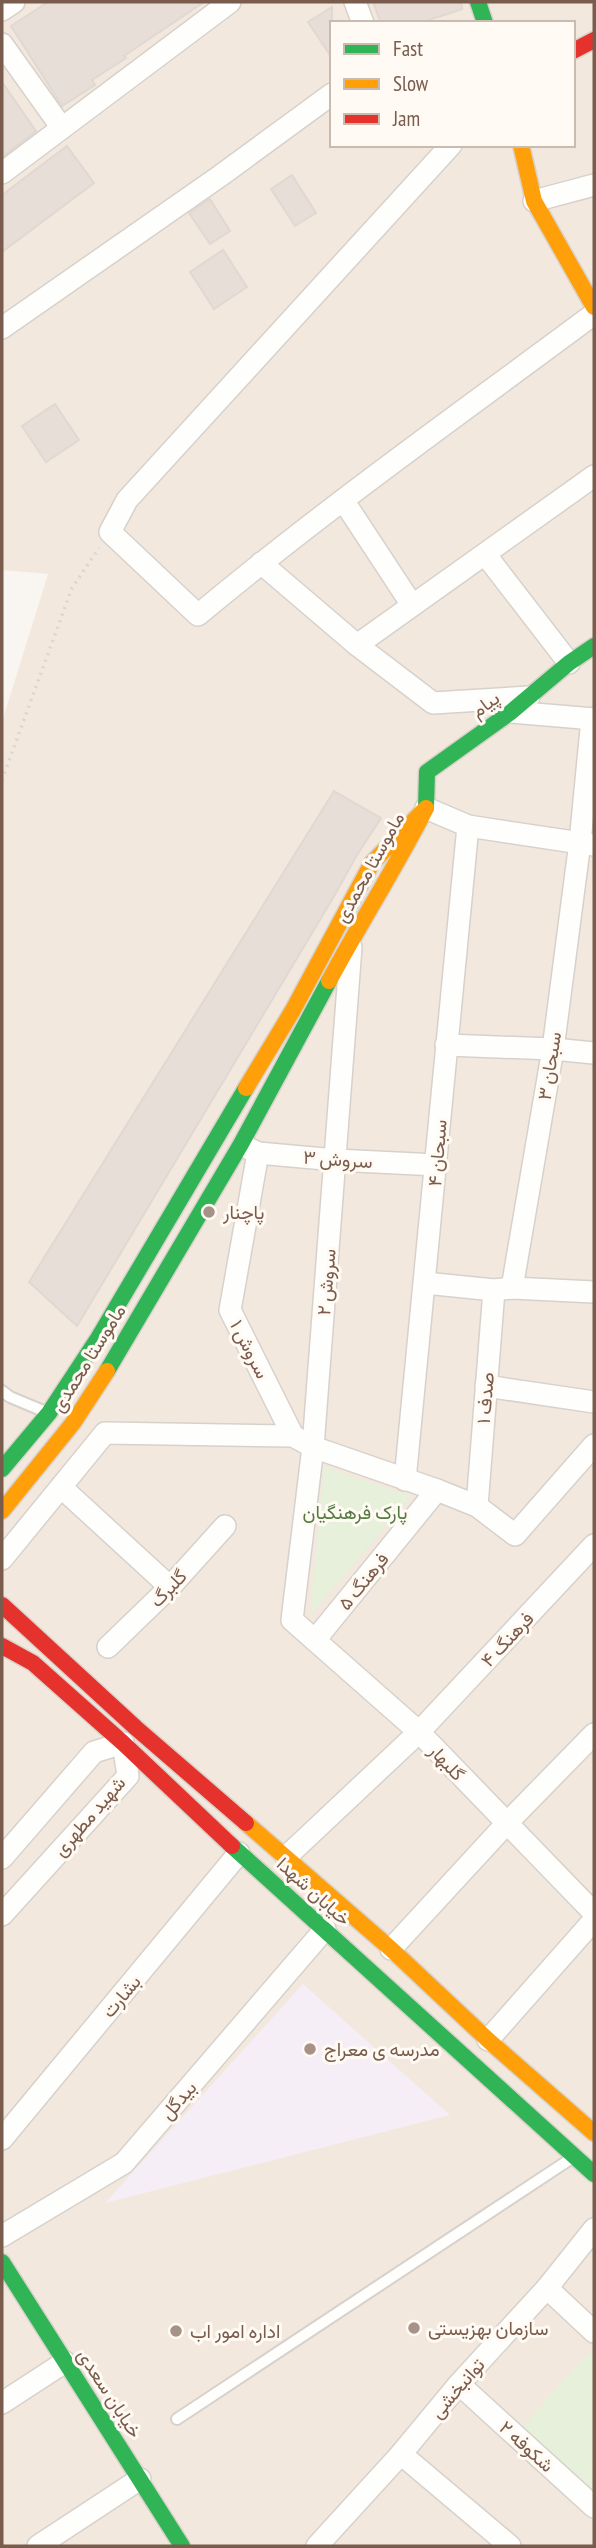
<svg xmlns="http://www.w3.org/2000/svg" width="596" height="2548" font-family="'PT Sans Narrow',Vazirmatn,sans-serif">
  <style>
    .residential { fill: #f2e8de; fill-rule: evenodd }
    .education { fill: #f6eef6 }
    .green { fill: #e7f0db }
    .building { fill: #e6ded7; stroke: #e2d8d2; stroke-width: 2 }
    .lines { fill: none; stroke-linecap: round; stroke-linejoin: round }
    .lane-casing { stroke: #d7d1cb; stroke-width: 14 }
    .street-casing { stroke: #d7d1cb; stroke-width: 24 }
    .fast-casing { stroke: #d9d2cb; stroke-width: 19 }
    .slow-casing { stroke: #d9d2cb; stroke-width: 19 }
    .jam-casing { stroke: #d9d2cb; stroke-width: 19 }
    .path { stroke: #dcd5d0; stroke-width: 3.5; stroke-dasharray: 2 5; stroke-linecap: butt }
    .lane { stroke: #fefefd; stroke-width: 10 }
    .street { stroke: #fefefd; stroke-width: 21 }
    .fast { stroke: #30b455; stroke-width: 16 }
    .slow { stroke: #ff9f0a; stroke-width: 16 }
    .jam { stroke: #e5322d; stroke-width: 16 }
    .poi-dot { fill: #a69286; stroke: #fffaf3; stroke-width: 2.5 }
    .labels { text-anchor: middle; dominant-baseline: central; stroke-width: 6; stroke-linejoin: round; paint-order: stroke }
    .street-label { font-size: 19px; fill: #7a5c4d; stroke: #fffaf3 }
    .poi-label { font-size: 19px; fill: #7a5c4d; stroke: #fffaf3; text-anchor: start }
    .park-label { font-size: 19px; fill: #537a41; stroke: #fffaf3 }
  </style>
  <rect width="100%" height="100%" fill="#f9f5f0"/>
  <path class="residential" d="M2,2H594V2546H2V722L48,574L2,570ZM332,23H573V145H332Z"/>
  <polygon class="education" points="303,1984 450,2115 105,2203"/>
  <g class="green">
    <polygon points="324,1467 411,1496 310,1616"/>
    <polygon points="589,2352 594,2357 594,2492 522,2428"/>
  </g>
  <g class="building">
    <polygon points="48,2 204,2 124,56 126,58 92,80 95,85 62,106 11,26"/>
    <polygon points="373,2 461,2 462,9 420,23 381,23"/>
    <polygon points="332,7 332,58 308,22"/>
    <polygon points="2,82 36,131 2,157"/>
    <polygon points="67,146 94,183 2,252 2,195"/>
    <polygon points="292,175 316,213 295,226 271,189"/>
    <polygon points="210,199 230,231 210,244 189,213"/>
    <polygon points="223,250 247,287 214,309 190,272"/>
    <polygon points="55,404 79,440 46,462 22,426"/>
    <polygon points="334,791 381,818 357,855 333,898 77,1326 29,1282"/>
  </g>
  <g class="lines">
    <defs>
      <g id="lane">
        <polyline points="2,1391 10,1397 46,1412"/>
        <polyline points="177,2419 572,2158"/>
      </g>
      <g id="street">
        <polyline points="355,2 363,23"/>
        <polyline points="2,10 14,2"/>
        <polyline points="2,44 62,128"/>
        <path d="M451,145L127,500L110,532L198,615C325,509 461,413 594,314"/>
        <polyline points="2,173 230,2"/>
        <polyline points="534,201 594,185"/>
        <polyline points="2,328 220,176 332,94"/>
        <polyline points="343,500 412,605"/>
        <polyline points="485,554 569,663"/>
        <polyline points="261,563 357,645 433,703 529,697"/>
        <polyline points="357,645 594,476"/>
        <polyline points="511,712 594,719"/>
        <polyline points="426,808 468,826 594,845"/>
        <polyline points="351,947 313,1447 292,1620 419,1732 594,1913"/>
        <polyline points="446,1045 553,1049 594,1053"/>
        <polyline points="248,1148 258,1153 336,1160 437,1165"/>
        <polyline points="258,1153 230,1310 293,1436 313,1447 437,1490 477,1506 515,1535 594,1445"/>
        <polyline points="425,1283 494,1290 512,1288 594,1292"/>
        <polyline points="512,1288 553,1049 580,842 592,719"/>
        <polyline points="486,1386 594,1402"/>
        <polyline points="405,1480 468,826"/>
        <polyline points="61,1487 170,1587"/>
        <polyline points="477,1506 494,1290"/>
        <polyline points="2,1559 105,1433 293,1436"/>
        <polyline points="315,1640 437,1490"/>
        <polyline points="108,1647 170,1587 225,1526"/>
        <polyline points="286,1857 419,1732 594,1545"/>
        <polyline points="2,1858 94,1752 123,1743"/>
        <polyline points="2,1915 128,1776 123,1743"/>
        <polyline points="391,1949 506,1824 594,1734"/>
        <polyline points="488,2040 594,1920"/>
        <polyline points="2,2139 239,1853"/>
        <polyline points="2,2236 124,2163 325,1929"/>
        <polyline points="547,2288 594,2332"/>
        <polyline points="459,2384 594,2507"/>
        <polyline points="2,2403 65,2362"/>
        <polyline points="401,2454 510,2546"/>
        <polyline points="38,2546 140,2479"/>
        <polyline points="317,2546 401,2454 459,2384 547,2288 594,2229"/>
      </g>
      <g id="fast">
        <polyline points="478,2 485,23"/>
        <polyline points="426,808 427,772 511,712 569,663 594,646"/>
        <polyline points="107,1371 241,1144 329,981"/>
        <polyline points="2,1469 49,1413 97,1340 246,1088"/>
        <polyline points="232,1846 594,2174"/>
        <polyline points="2,2262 182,2546"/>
      </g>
      <g id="slow">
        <polyline points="521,145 534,201 594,307"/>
        <path d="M246,1088L293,1010L372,863L426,808C396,867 360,923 329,981"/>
        <polyline points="2,1511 73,1423 107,1371"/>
        <polyline points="246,1823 391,1949 488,2040 594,2133"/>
      </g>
      <g id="jam">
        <polyline points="573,51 594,40"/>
        <polyline points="2,1605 136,1728 246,1823"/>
        <polyline points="2,1646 33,1663 123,1743 232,1846"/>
      </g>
    </defs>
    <use href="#lane" class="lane-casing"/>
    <use href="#street" class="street-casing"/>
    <use href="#fast" class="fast-casing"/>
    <use href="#slow" class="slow-casing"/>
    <use href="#jam" class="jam-casing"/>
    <polyline class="path" points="2,780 72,588 99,548"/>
    <use href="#lane" class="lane"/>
    <use href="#street" class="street"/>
    <use href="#fast" class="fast"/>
    <use href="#slow" class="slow"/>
    <use href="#jam" class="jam"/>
  </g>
  <g class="poi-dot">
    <circle cx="209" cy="1212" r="7"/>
    <circle cx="310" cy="2049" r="7"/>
    <circle cx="414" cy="2328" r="7"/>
    <circle cx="176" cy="2331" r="7"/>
  </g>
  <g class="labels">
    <g class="street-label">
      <text transform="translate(485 704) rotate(-36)">پیام</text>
      <text transform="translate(369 867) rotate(-61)">ماموستا محمدی</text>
      <text transform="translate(549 1066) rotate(-81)">سبحان ۳</text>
      <text transform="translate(437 1153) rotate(-85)">سبحان ۴</text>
      <text transform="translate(338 1159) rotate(4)">سروش ۳</text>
      <text transform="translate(326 1282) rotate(-85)">سروش ۲</text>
      <text transform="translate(250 1349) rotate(63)">سروش ۱</text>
      <text transform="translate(88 1358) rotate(-58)">ماموستا محمدی</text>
      <text transform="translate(485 1398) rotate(-85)">صدف ۱</text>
      <text transform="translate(363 1581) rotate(-51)">فرهنگ ۵</text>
      <text transform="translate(168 1588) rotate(-46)">گلبرگ</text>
      <text transform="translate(507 1639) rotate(-47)">فرهنگ ۴</text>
      <text transform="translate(447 1762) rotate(47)">گلبهار</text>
      <text transform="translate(89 1816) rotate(-49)">شهید مطهری</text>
      <text transform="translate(314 1891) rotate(42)">خیابان شهدا</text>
      <text transform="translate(121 1996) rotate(-50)">بشارت</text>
      <text transform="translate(178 2100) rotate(-49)">بیدگل</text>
      <text transform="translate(457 2388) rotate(-49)">توانبخشی</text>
      <text transform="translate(110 2393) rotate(57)">خیابان سعدی</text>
      <text transform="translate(527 2446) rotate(42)">شکوفه ۲</text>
    </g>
    <g class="poi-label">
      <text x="223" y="1212">پاچنار</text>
      <text x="324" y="2049">مدرسه ی معراج</text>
      <text x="428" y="2328">سازمان بهزیستی</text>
      <text x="190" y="2331">اداره امور اب</text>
    </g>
    <g class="park-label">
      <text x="355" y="1512">پارک فرهنگیان</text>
    </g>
  </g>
  <rect width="596" height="2548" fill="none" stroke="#7a5c4d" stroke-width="7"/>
  <rect x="330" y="21" width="245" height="126" fill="#fffaf3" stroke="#cabbb1" stroke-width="2"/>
  <rect x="344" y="44" width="35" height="10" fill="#30b455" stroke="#cabbb1" stroke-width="2"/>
  <text x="393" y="56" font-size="21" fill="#7a5c4d">Fast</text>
  <rect x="344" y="79" width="35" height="10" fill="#ff9f0a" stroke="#cabbb1" stroke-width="2"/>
  <text x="393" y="91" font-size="21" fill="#7a5c4d">Slow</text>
  <rect x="344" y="114" width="35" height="10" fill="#e5322d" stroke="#cabbb1" stroke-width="2"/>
  <text x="393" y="126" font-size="21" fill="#7a5c4d">Jam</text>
</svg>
